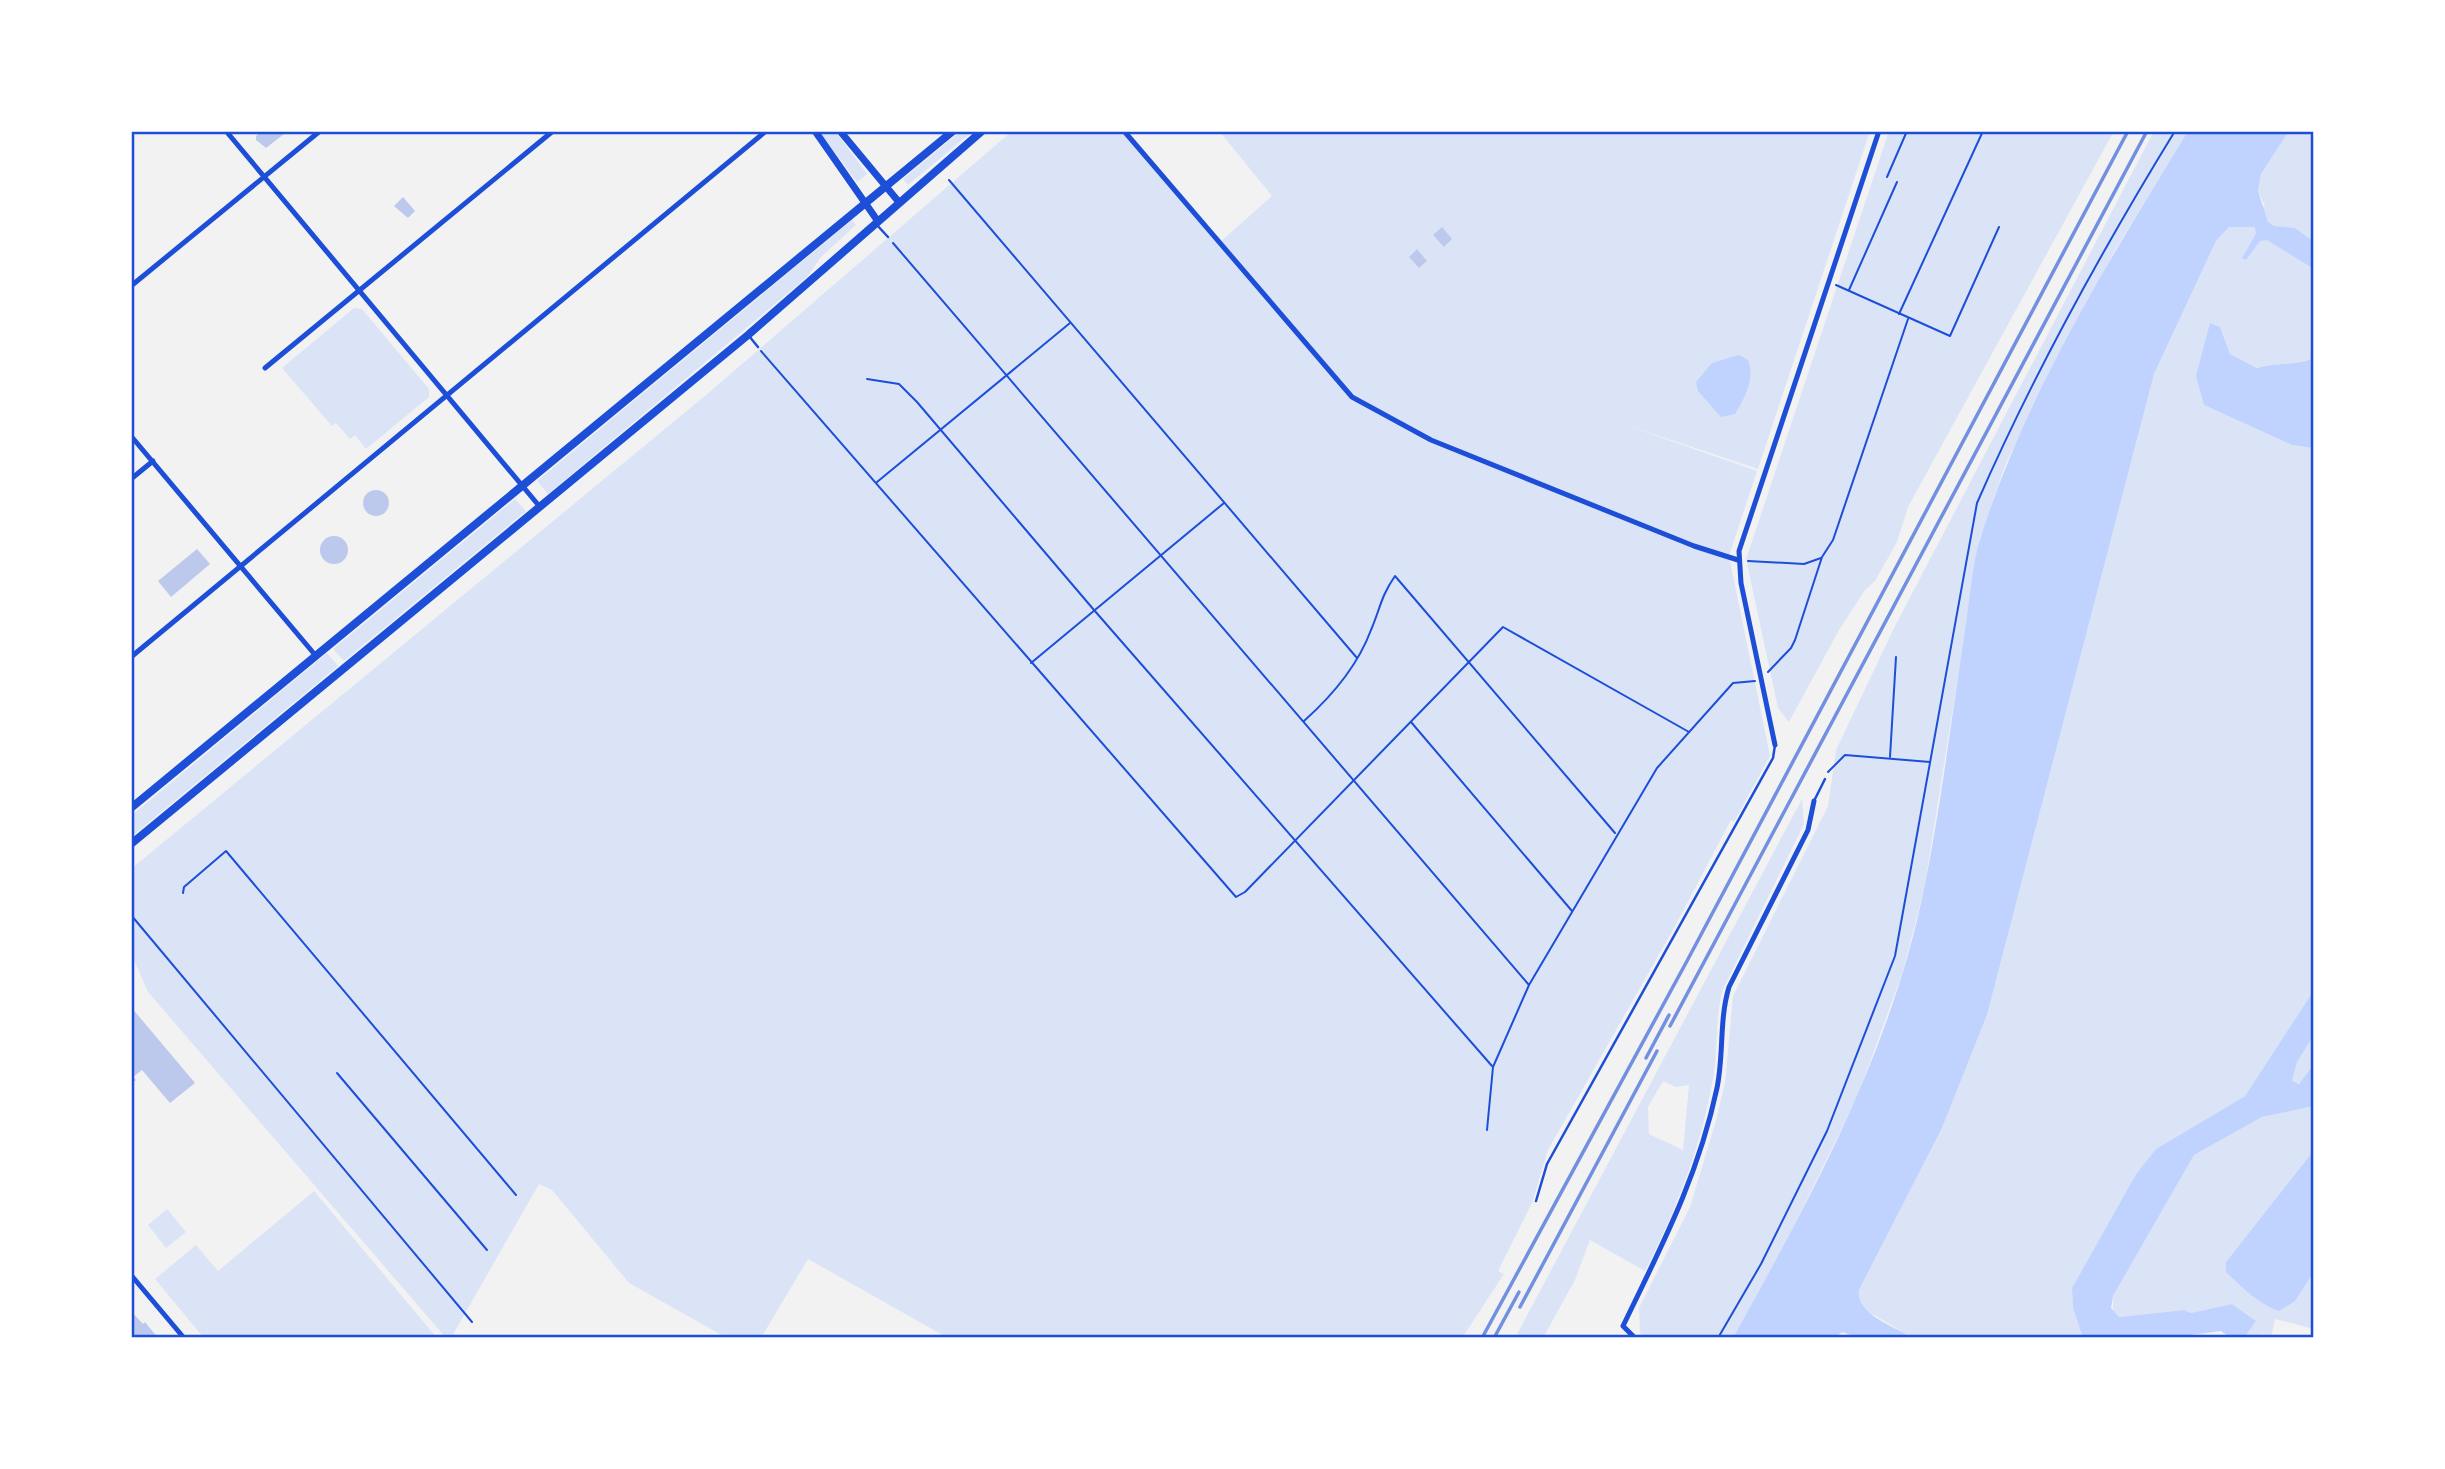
<svg xmlns="http://www.w3.org/2000/svg" width="2445" height="1469" font-family="Manrope,sans-serif">
  <style>
    .green { fill: #dbe4f7; fill-rule: evenodd }
    .water { fill: #bfd3fe }
    .building { fill: #bdc9ec }
    .lines { fill: none; stroke-linecap: round; stroke-linejoin: round }
    .path { stroke: #1d4ed8; stroke-width: 2 }
    .service { stroke: #1d4ed8; stroke-width: 2.5 }
    .minor { stroke: #1d4ed8; stroke-width: 5 }
    .tertiary { stroke: #1d4ed8; stroke-width: 7 }
    .secondary { stroke: #1d4ed8; stroke-width: 8 }
    .rail { stroke: #7290e2; stroke-width: 3.5 }
    .neatline { fill: none; stroke: #1d4ed8; stroke-width: 2.5 }
  </style>
  <rect width="100%" height="100%" fill="#f2f2f2"/>
  <g class="green">
    <polygon points="819,131 835,131 867,174 857,182"/>
    <polygon points="961,131 973,131 908,185 903,179"/>
    <polygon points="1012,131 1124,131 1220,242 1272,196 1219,131 1870,131 1758,469 1620,423 1757,471 1729,556 1770,756 1734,822 1731,820 1674,928 1548,1150 1532,1203 1498,1271 1504,1274 1462,1338 948,1338 808,1259 761,1338 727,1338 629,1283 552,1190 539,1184 451,1338 446,1338 148,992 131,953 131,869 706,395"/>
    <polygon points="1889,131 2114,131 1908,507 1897,542 1875,581 1865,590 1839,630 1789,722 1778,708 1746,559"/>
    <polygon points="2154,131 2188,131 2114,252 2006,463 1980,538 1924,890 1902,974 1858,1095 1775,1265 1733,1338 1645,1338 1640,1333 1639,1308 1690,1207 1715,1124 1725,1083 1733,996 1828,806 1836,750 1895,626"/>
    <path d="M2289,131H2314V358C2297,365 2276,363 2258,368L2230,354L2220,327L2204,405L2292,445L2314,448V990L2245,1096L2156,1149L2136,1174L2072,1288L2073,1308L2083,1338H1913L1862,1308L1858,1299L1859,1290L1942,1128L1987,1015L2154,374L2216,241L2229,227L2265,206L2258,191L2261,174Z"/>
    <polygon points="852,220 856,225 821,257 807,277 548,494 537,481"/>
    <polygon points="354,308 362,309 429,389 429,397 366,449 355,435 350,439 336,423 332,426 282,368"/>
    <polygon points="515,499 526,511 344,661 333,649"/>
    <polygon points="327,653 338,666 131,837 131,816"/>
    <path d="M1802,799L1804,824L1723,989C1714,1020 1719,1052 1712,1084C1700,1150 1675,1212 1645,1271L1590,1240L1575,1280L1543,1338H1515ZM1663,1081L1676,1087L1689,1085L1683,1150L1649,1134L1648,1107Z"/>
    <path d="M2314,1035C2314,1052 2316,1080 2294,1084L2292,1081L2297,1062Z"/>
    <polygon points="2314,1106 2314,1150 2226,1262 2295,1301 2314,1272 2314,1329 2275,1319 2271,1338 2265,1338 2262,1333 2259,1338 2244,1338 2256,1321 2232,1304 2191,1313 2184,1310 2118,1317 2113,1314 2113,1296 2194,1155 2262,1117"/>
    <polygon points="314,1191 437,1338 204,1338 155,1279 196,1245 218,1271"/>
    <polygon points="167,1209 186,1232 166,1248 148,1225"/>
  </g>
  <g class="water">
    <path d="M2188,131H2289L2261,174L2258,191L2268,222L2274,226L2295,228L2314,242V269L2267,240L2260,241L2246,260L2242,258L2256,234L2255,227H2229L2216,241L2154,374L1987,1015L1942,1128L1859,1290C1855,1314 1895,1327 1913,1338H1857L1843,1332L1832,1338H1733C1813,1194 1891,1051 1924,889C1941,806 1951,721 1964,637C1970,603 1971,565 1982,533C2028,390 2110,259 2188,131Z"/>
    <path d="M2210,323L2220,327L2230,354L2257,368C2276,363 2298,365 2314,358V448L2292,445L2204,405L2196,376Z"/>
    <path d="M1739,355L1748,360C1755,379 1745,397 1735,414L1721,417L1698,391L1696,382L1712,363Z"/>
    <polygon points="2314,990 2314,1035 2297,1062 2292,1081 2299,1084 2314,1064 2314,1106 2262,1117 2194,1155 2113,1296 2111,1308 2119,1317 2184,1310 2191,1313 2232,1304 2256,1321 2244,1338 2231,1338 2221,1331 2168,1338 2083,1338 2073,1308 2072,1288 2136,1174 2156,1149 2245,1096"/>
    <path d="M2314,1150V1272L2295,1301L2279,1311C2257,1303 2243,1288 2226,1272V1262Z"/>
  </g>
  <g class="building">
    <polygon points="262,131 282,131 284,134 266,148 256,140 256,136"/>
    <polygon points="403,197 415,211 408,218 394,206"/>
    <polygon points="1442,227 1452,239 1444,247 1433,235"/>
    <polygon points="1417,249 1427,261 1419,268 1409,257"/>
    <circle cx="376" cy="503" r="13"/>
    <circle cx="334" cy="550" r="14"/>
    <polygon points="197,549 210,564 171,597 158,581"/>
    <polygon points="131,1007 195,1083 170,1103 142,1070 133,1077 136,1080 131,1084"/>
    <polygon points="131,1311 143,1324 145,1322 158,1338 131,1338"/>
  </g>
  <g class="lines">
    <g class="path">
      <polyline points="1887,177 1907,131"/>
      <polyline points="949,180 1357,658"/>
      <polyline points="893,243 1529,985"/>
      <polyline points="1836,285 1950,336 1999,227"/>
      <polyline points="1849,290 1897,182"/>
      <polyline points="1899,314 1983,131"/>
      <polyline points="761,351 1236,897 1245,892 1503,627 1689,732"/>
      <polyline points="867,379 899,384 917,402 1094,610 1492,1066"/>
      <polyline points="877,482 1070,323"/>
      <polyline points="1748,561 1804,564 1821,558"/>
      <polyline points="1031,663 1224,503"/>
      <polyline points="1768,672 1791,648 1795,640 1822,557 1833,540 1908,319"/>
      <path d="M1304,721C1332,696 1358,665 1371,630C1380,609 1381,596 1395,576L1615,833"/>
      <polyline points="1411,722 1572,911"/>
      <polyline points="1890,757 1896,657"/>
      <polyline points="1828,772 1845,755 1930,762"/>
      <polyline points="183,893 184,887 226,851 516,1195"/>
      <polyline points="131,915 472,1322"/>
      <polyline points="337,1073 487,1250"/>
      <polyline points="1487,1130 1493,1067 1529,985 1657,768 1733,683 1755,681"/>
      <path d="M1718,1338L1761,1264L1827,1131L1895,956L1977,503C2033,375 2102,250 2175,131"/>
    </g>
    <g class="service">
      <polyline points="876,224 888,237"/>
      <polyline points="749,336 758,347"/>
      <polyline points="1814,801 1825,779"/>
      <polyline points="1536,1201 1547,1164 1773,758 1775,745"/>
    </g>
    <g class="minor">
      <polyline points="226,131 540,507"/>
      <polyline points="1124,131 1352,397 1431,440 1694,546 1738,560"/>
      <polyline points="131,286 320,131"/>
      <polyline points="265,368 553,131"/>
      <polyline points="131,436 316,656"/>
      <polyline points="131,479 153,461"/>
      <polyline points="131,657 766,131"/>
      <polyline points="1775,745 1741,583 1739,551 1879,131"/>
      <polyline points="131,1275 184,1338"/>
      <path d="M1635,1338L1623,1326C1662,1245 1698,1177 1717,1088C1724,1054 1719,1020 1729,987L1808,830L1814,801"/>
    </g>
    <g class="tertiary">
      <polyline points="815,131 877,220"/>
      <polyline points="840,131 898,201"/>
    </g>
    <g class="secondary">
      <polyline points="131,808 953,131"/>
      <polyline points="131,844 748,335 982,131"/>
    </g>
    <g class="rail">
      <polyline points="1670,1026 2147,131"/>
      <polyline points="1646,1058 1669,1015"/>
      <polyline points="1520,1307 1657,1051"/>
      <polyline points="1482,1338 1687,961 2128,131"/>
      <polyline points="1494,1338 1519,1292"/>
    </g>
  </g>
  <rect width="2445" height="1469" fill="none" stroke="#ffffff" stroke-width="266"/>
  <rect x="133" y="133" width="2179" height="1203" class="neatline"/>
</svg>
